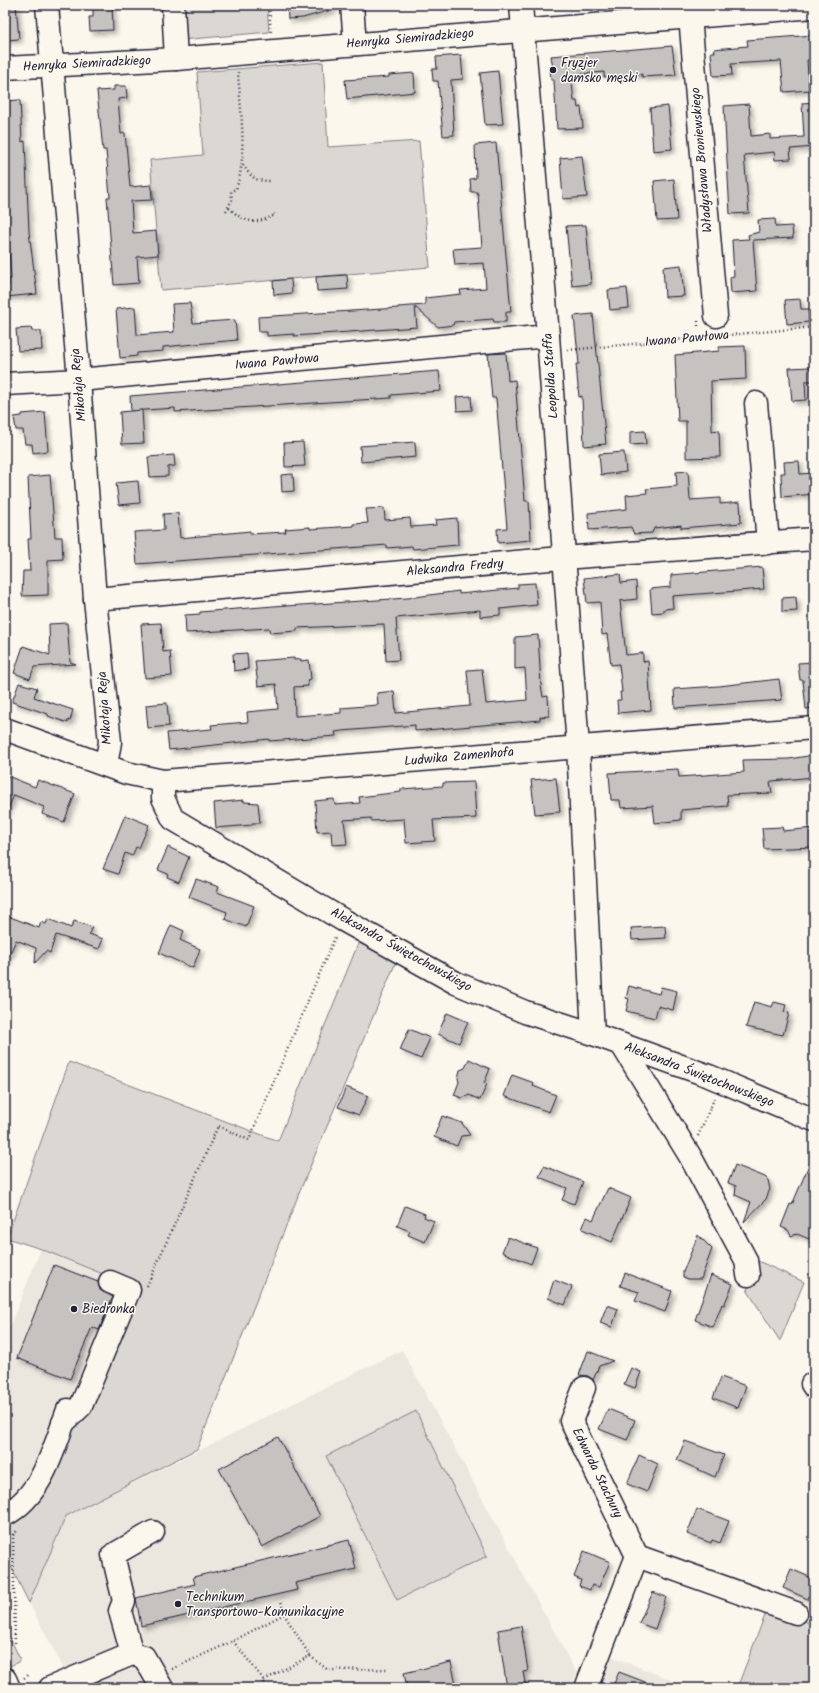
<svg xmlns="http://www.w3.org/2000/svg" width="819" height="1693" font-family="Kalam,sans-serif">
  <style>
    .built { fill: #ebe7df }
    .green { fill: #dbd8d3; stroke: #7e7d87 }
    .building { fill: #c6c2c0; stroke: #22223b; filter: url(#shadow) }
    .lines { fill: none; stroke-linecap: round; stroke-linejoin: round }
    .minor-casing { stroke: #22223b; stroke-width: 25 }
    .path { stroke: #22223b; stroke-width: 2.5; stroke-dasharray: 1 3; stroke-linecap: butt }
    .minor { stroke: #fbf7ec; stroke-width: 22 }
    .poi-dot { fill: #22223b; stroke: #fbf7ec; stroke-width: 1.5 }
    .labels { text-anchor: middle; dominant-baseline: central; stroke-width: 3; stroke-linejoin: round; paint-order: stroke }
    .street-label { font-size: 13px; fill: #22223b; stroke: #fbf7ec }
    .poi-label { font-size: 13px; fill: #22223b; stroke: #fbf7ec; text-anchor: start }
  </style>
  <defs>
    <filter id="shadow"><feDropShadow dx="3.5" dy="3.5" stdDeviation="2" flood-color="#0004"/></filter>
  </defs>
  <rect width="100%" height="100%" fill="#fbf7ec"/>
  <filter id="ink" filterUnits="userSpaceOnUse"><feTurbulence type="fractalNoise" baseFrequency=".025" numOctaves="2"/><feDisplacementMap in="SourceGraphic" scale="8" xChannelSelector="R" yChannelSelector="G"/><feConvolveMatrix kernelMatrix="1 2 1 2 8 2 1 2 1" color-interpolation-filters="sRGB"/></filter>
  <g filter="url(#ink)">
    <g class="built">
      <polygon points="41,1249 135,1288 83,1416 5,1526 5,1338"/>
      <polygon points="402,1350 577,1674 571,1688 154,1688 153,1686 149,1688 74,1688 29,1603 66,1516"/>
      <polygon points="610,1656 674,1681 671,1688 597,1688"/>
    </g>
    <g class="green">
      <polygon points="178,5 267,5 269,32 181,40"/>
      <polygon points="323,62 328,147 419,141 430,267 161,290 150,160 203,155 197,72"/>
      <polygon points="360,939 398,957 302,1186 197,1449 66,1516 29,1603 5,1555 5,1526 83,1416 135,1287 41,1249 7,1238 69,1062 278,1141"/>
      <polygon points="758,1261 804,1282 780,1341 747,1290"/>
      <polygon points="416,1411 487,1556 397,1600 326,1456"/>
      <polygon points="767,1610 814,1624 814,1688 737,1688"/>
      <polygon points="5,1638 13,1644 20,1659 18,1662 10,1666 5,1656"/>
    </g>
    <g class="building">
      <polygon points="5,5 16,5 19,39 5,40"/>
      <polygon points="93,5 112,5 113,30 90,31 89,17 93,17"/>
      <polygon points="287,5 333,5 334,9 303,18 288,19"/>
      <polygon points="814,35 814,60 807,60 809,90 784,92 781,61 731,64 732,75 713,76 711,52 715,52 714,49 748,46 747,40"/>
      <polygon points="672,46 676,75 642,77 642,74 604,77 604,72 571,75 574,101 577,101 578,108 581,107 583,128 557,129 554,80 551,80 550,68 553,68 551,56"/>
      <polygon points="461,55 463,79 451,80 454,135 443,136 438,81 433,81 432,69 437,69 436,57"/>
      <polygon points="498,71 503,124 485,125 480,73"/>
      <polygon points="414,73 415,92 347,99 345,80 389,77 389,75"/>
      <polygon points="114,86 126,86 127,98 118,99 121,134 125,133 130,187 151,185 152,200 131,201 133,233 156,231 158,255 137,257 139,283 114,285 107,197 110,197 106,150 103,150 97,91 114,90"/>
      <polygon points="20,100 22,142 25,141 29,232 37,294 5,297 5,285 9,285 8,279 11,279 5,193 5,101"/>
      <polygon points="814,102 814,147 790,149 791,159 775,160 774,152 744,155 749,213 730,214 724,106 749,104 751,136 770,134 770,139 804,137 802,103"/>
      <polygon points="668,106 672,149 653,151 650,108"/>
      <polygon points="496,143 511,312 506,312 506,322 494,322 493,319 454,322 453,325 438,327 415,307 417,327 294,336 294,334 267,336 267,332 259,332 258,317 398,308 398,307 425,305 425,298 461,294 460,290 486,288 484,263 455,265 453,249 482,247 478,194 477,192 471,192 470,179 476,178 475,145"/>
      <polygon points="582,156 587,197 563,199 560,158"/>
      <polygon points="674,179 677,220 657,221 654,181"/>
      <polygon points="775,219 776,227 792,226 793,238 753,240 757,291 731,293 730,277 734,276 732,240 749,239 748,235 759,232 758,220"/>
      <polygon points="586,225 591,284 572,286 566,226"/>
      <polygon points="681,265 684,296 665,297 663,267"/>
      <polygon points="347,275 348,289 317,291 316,277"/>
      <polygon points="291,279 292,293 274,295 273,281"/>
      <polygon points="627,288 629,308 610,310 608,290"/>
      <polygon points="800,299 801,309 808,309 809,322 787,324 785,300"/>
      <polygon points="190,303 193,323 235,320 237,340 163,347 163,351 137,353 137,356 120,358 116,309 135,307 137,335 174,332 172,304"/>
      <polygon points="593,314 606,444 584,446 582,396 579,397 576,364 579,364 574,316"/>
      <polygon points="31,328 32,331 41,331 42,350 18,351 16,329"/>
      <polygon points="745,346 746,379 711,381 712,431 719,430 720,457 686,458 686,421 678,421 675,355 719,351 719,347"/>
      <polygon points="506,353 508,381 515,380 525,501 529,501 531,540 498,543 497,529 507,528 496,398 492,398 488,354"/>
      <polygon points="811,367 812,381 805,381 806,400 792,401 789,368"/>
      <polygon points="439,371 441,391 391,395 391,398 175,412 175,408 131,411 130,396"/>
      <polygon points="471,396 472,410 457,411 456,397"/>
      <polygon points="142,410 144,443 122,444 120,412"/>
      <polygon points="45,412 48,451 33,453 32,444 25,444 23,430 16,430 14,417 22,416 22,414"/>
      <polygon points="645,431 646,444 630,445 630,432"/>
      <polygon points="303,442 305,466 285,467 284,443"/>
      <polygon points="415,442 416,457 361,462 360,446"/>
      <polygon points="624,452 626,472 601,475 599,454"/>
      <polygon points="174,455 175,466 168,467 168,476 150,477 148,457"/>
      <polygon points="799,461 800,474 814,473 814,494 782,497 781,473 785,473 784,462"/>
      <polygon points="688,471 690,500 720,498 720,504 740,502 741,523 681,528 681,525 654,528 652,533 634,534 631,527 589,530 588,513 627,509 626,495 647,493 646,489 677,486 676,472"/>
      <polygon points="293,474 294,491 282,492 281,475"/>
      <polygon points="50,475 55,537 62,537 63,559 48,560 48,595 22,596 23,571 30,571 28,539 31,539 28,477"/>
      <polygon points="138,481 140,503 119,505 116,483"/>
      <polygon points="384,508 385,520 410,518 411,527 436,525 435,520 457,518 458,545 413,549 412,546 387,548 387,545 137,564 134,532 164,530 163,514 178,513 180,538 250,531 250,534 286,532 285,529 310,527 310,529 354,526 353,524 368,523 366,509"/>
      <polygon points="762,567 764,589 672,596 673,608 664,609 664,612 652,613 650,589 671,587 671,575"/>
      <polygon points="620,574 621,583 636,581 637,599 620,601 626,655 643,653 643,662 648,661 651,710 618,713 617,700 621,700 620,692 622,692 619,664 611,665 607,634 602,635 600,602 587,603 584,578"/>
      <polygon points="535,583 537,605 500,609 500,615 480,617 480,610 396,618 399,660 386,661 384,624 297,628 297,631 270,633 269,628 186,633 185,615 200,614 200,612 286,605 286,606 408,598 459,591 459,594 518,588 518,584"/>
      <polygon points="796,597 797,611 782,612 782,598"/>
      <polygon points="67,623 70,662 76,664 34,667 30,679 14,673 23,646 50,655 49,624"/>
      <polygon points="161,623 163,652 170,651 172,676 145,678 141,624"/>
      <polygon points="538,635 541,685 543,697 548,696 549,716 540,717 540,720 415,731 415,725 342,731 335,732 336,736 269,741 269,739 169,750 167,733 212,729 211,725 248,722 247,712 278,709 276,684 258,686 255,661 294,658 294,660 301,659 301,661 309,660 311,679 307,680 308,686 294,687 295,716 341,713 341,708 378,705 377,693 394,691 396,713 470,706 467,670 482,669 486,704 527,700 525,668 515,669 515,637"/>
      <polygon points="247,653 248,669 234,671 233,654"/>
      <polygon points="813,662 814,708 806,709 803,680 800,680 798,663"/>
      <polygon points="779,679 782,700 675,708 674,689 719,686"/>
      <polygon points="19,683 37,688 34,697 73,710 70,721 68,720 68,723 48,716 48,714 12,702"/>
      <polygon points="167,703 169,726 148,728 146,705"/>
      <polygon points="814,755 814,777 772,781 770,782 772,793 727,795 728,806 681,810 681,820 655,823 653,806 621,808 620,800 611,800 609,773 678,769 679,777 744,772 743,760 789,759"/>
      <polygon points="5,775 35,787 38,780 75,794 64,822 42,814 44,807 14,795 5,816"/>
      <polygon points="556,778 560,812 535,814 531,780"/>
      <polygon points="474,782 476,818 433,820 435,841 406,843 404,819 371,821 371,818 344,820 347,844 332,845 331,831 317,832 315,801 334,799 335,805 360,803 359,797 401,792 401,789 443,786 443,783"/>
      <polygon points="244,800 244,802 258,803 260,823 252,823 252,825 216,828 214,803"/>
      <polygon points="125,815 149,825 139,848 136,847 132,856 125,853 118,874 103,869"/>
      <polygon points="782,827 783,831 814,828 814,847 764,849 762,828"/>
      <polygon points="168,847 189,857 179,882 167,877 168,874 158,870"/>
      <polygon points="196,879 219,887 217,892 254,906 246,927 225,919 227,912 189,897"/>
      <polygon points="5,915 39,928 41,922 46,924 48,919 71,928 74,921 92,927 89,934 103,939 99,949 56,935 50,953 46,951 35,963 36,948 16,940 5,965"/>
      <polygon points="171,925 184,931 180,940 200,949 193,968 159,953"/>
      <polygon points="665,926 666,938 632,940 631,928"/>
      <polygon points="629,986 659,994 661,987 677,991 673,1010 658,1006 655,1018 626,1011 629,999 626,998"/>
      <polygon points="754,1002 772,1007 774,1002 786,1005 784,1012 789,1013 783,1035 746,1027"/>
      <polygon points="447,1013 468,1022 459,1043 438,1034"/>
      <polygon points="409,1029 430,1038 421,1059 400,1050"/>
      <polygon points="469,1059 490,1069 484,1083 487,1084 480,1100 469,1095 462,1098 454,1095 459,1082 458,1078 460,1070 465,1068"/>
      <polygon points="512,1075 534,1083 533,1086 556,1095 549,1112 504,1096"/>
      <polygon points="346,1087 368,1096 359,1115 338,1107"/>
      <polygon points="442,1116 462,1123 470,1135 461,1136 457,1146 434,1137"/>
      <polygon points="814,1153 814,1212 810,1224 814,1224 814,1241 797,1234 791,1236 788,1230 781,1227 790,1204 792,1205"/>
      <polygon points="735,1165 765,1177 768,1180 770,1189 766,1199 744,1222 751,1202 735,1195 736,1186 728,1183"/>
      <polygon points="544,1166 583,1182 574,1204 562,1200 567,1188 539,1177"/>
      <polygon points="608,1188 631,1198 612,1242 582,1229 587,1217 593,1220"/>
      <polygon points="405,1206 425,1214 424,1217 434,1221 425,1242 408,1235 410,1231 397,1226"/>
      <polygon points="698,1235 712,1249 701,1279 688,1279 683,1277 683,1272"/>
      <polygon points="508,1237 537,1248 531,1264 502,1252"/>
      <polygon points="54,1265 98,1282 100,1290 113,1297 99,1330 92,1327 70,1379 17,1358"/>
      <polygon points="625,1273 672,1291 665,1312 635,1301 639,1292 620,1286"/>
      <polygon points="711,1275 733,1284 724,1305 722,1304 713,1327 695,1320"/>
      <polygon points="554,1280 572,1287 565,1305 548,1298"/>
      <polygon points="607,1305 618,1309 612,1327 600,1323"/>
      <polygon points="588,1351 613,1361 599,1366 593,1380 588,1376 579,1375"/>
      <polygon points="631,1368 641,1372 635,1388 624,1384"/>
      <polygon points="721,1377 746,1386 738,1408 713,1398"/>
      <polygon points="608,1409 635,1420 627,1440 599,1429"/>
      <polygon points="278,1437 320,1516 262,1547 219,1469"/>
      <polygon points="685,1441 724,1455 715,1477 677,1460"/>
      <polygon points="639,1455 658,1464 647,1492 627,1484"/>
      <polygon points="697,1509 729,1521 720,1543 712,1540 711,1543 687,1534"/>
      <polygon points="349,1540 356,1569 295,1583 297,1590 141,1626 136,1598 195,1584 193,1577"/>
      <polygon points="584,1551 610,1562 599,1587 592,1585 590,1590 579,1586 581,1580 574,1577"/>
      <polygon points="791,1569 814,1579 814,1589 810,1600 783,1588"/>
      <polygon points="653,1592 666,1597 655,1629 639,1623"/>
      <polygon points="521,1626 528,1671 523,1672 526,1688 507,1688 498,1630"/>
      <polygon points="451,1662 457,1688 407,1688 404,1673"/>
      <polygon points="619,1672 658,1687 658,1688 612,1688"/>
    </g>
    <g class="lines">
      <defs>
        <g id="minor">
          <polyline points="47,5 79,380 95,599 110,742 106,765"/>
          <polyline points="173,5 176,59"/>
          <polyline points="352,5 355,44"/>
          <polyline points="521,5 548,336 578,747 593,1034"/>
          <polyline points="689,5 716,316"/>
          <polyline points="5,68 176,59 814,7"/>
          <polyline points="5,384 79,380 548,336"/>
          <polyline points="756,403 768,543"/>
          <polyline points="95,599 550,559 814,539"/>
          <polyline points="5,729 126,773 163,781 814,728"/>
          <polyline points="163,781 163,798 173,819 343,920 456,983 525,1012 593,1034 709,1076 814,1120"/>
          <polyline points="622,1045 690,1156 746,1260 748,1275"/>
          <polyline points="812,1384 814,1387"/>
          <polyline points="584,1388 571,1421 637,1556"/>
          <polyline points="63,1423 81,1406 129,1290 110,1282"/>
          <path d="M5,1515C43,1495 54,1447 68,1410"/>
          <polyline points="637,1556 796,1613"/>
          <polyline points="132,1654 120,1611 124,1601 113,1555 153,1532"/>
          <polyline points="5,1679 9,1688"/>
          <polyline points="50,1688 132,1654 144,1657 162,1688"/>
          <polyline points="586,1688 637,1556"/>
        </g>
      </defs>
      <use href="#minor" class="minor-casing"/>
      <g class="path">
        <polyline points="251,5 251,8 269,8 271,33"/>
        <path d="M243,165C252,178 254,181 271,181"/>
        <path d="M229,208C245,223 255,225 275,215L274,214"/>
        <path d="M226,211L232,200L231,191L236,189C248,157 240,106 238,72"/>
        <polyline points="698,321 698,329"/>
        <polyline points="568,350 814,327"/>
        <polyline points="698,1136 715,1097"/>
        <polyline points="147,1286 218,1126 249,1140 335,937"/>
        <polyline points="13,1534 15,1643"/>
        <polyline points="13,1535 18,1530"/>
        <polyline points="284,1614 310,1656"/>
        <polyline points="233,1641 264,1680 265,1688"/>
        <polyline points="172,1669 233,1641 284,1614 281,1601"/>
        <polyline points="24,1678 30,1674"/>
        <polyline points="264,1680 310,1656 328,1670 389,1669"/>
      </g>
      <use href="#minor" class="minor"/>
    </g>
  </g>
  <g class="poi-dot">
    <circle cx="553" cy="70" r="4"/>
    <circle cx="74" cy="1309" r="4"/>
    <circle cx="178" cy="1604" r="4"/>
  </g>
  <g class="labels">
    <g class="street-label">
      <text transform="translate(410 39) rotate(-5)">Henryka Siemiradzkiego</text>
      <text transform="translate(87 64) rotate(-3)">Henryka Siemiradzkiego</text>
      <text transform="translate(702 160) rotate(-95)">Władysława Broniewskiego</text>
      <text transform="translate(687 339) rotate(-5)">Iwana Pawłowa</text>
      <text transform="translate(277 362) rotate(-5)">Iwana Pawłowa</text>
      <text transform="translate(551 376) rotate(-94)">Leopolda Staffa</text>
      <text transform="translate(79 385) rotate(-95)">Mikołaja Reja</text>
      <text transform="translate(455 568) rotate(-5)">Aleksandra Fredry</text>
      <text transform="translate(105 708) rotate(-94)">Mikołaja Reja</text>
      <text transform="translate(459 757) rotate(-5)">Ludwika Zamenhofa</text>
      <text transform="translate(401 950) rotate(29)">Aleksandra Świętochowskiego</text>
      <text transform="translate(699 1075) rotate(21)">Aleksandra Świętochowskiego</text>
      <text transform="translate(597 1473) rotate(64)">Edwarda Stachury</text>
    </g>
    <g class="poi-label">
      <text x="561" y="63">Fryzjer<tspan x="561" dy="15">damsko męski</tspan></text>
      <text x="82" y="1309">Biedronka</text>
      <text x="186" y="1597">Technikum<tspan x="186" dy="15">Transportowo-Komunikacyjne</tspan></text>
    </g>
  </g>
  <rect width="819" height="1693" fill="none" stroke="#fbf7ec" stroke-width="20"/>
  <rect x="10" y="10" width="799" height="1673" fill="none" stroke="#22223b" stroke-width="1.5" filter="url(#ink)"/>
</svg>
